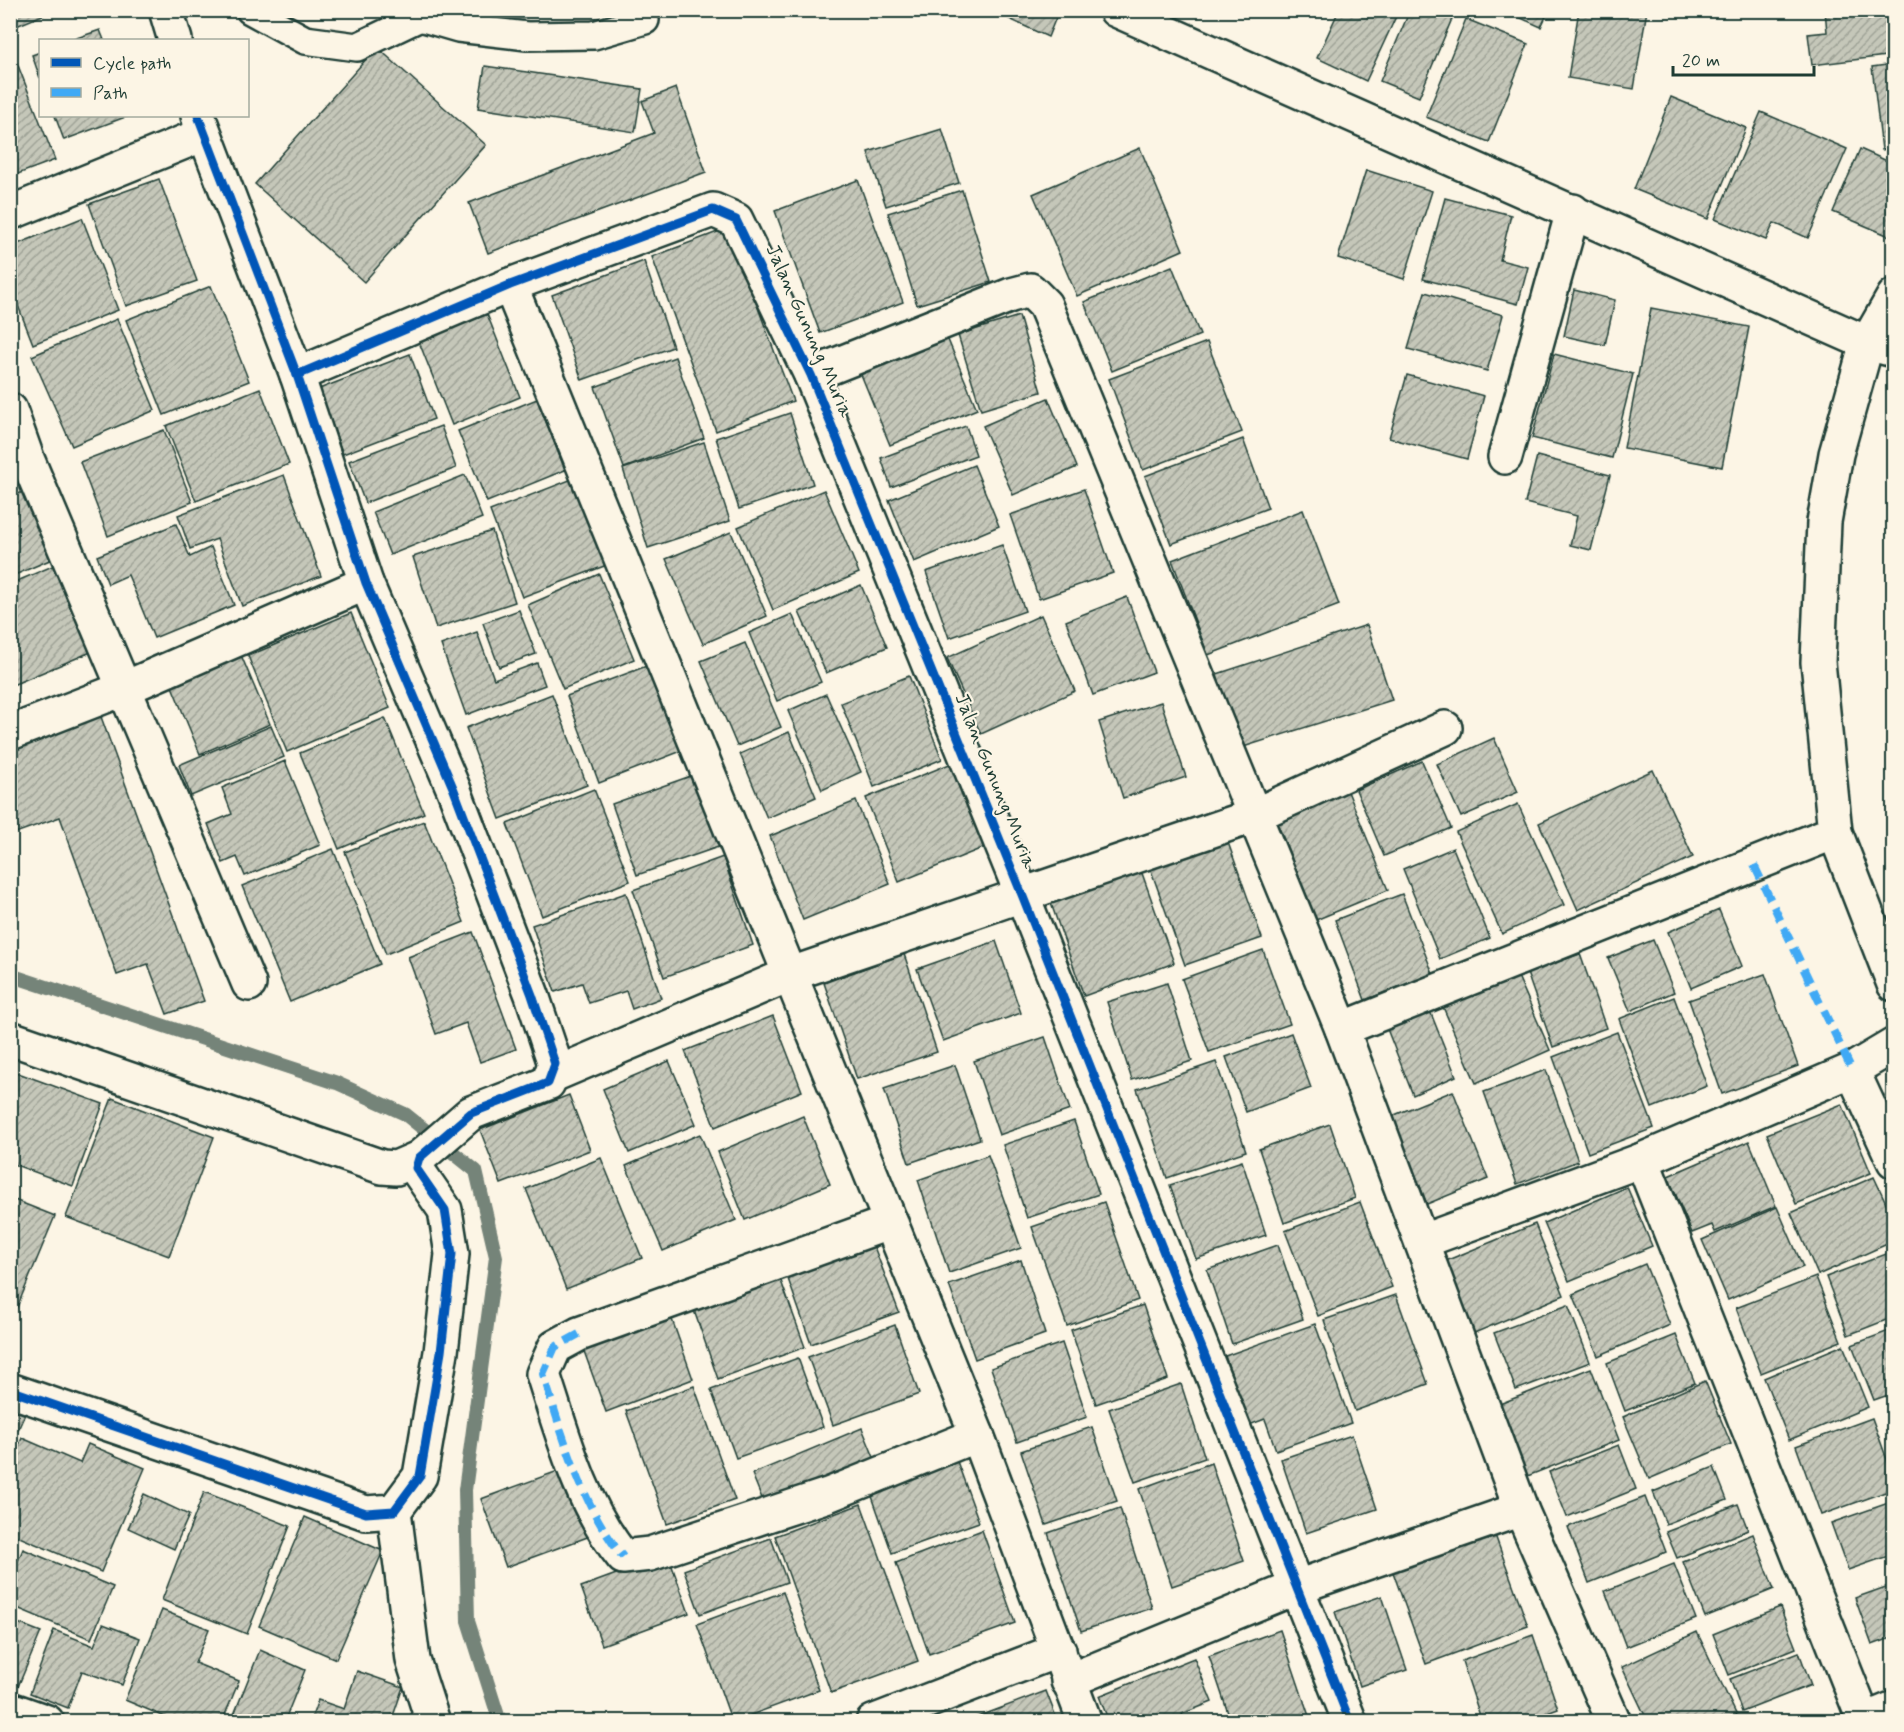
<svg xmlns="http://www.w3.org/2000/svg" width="1904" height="1732" font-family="Mynerve,sans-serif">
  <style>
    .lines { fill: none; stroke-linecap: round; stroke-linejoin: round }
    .stream { stroke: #758479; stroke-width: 14 }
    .building { fill: url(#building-hatch); stroke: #1f3d34; stroke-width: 1.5 }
    .service-casing { stroke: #1f3d34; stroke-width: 32 }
    .minor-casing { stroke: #1f3d34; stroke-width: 38 }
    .service { stroke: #fcf5e5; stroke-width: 27 }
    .minor { stroke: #fcf5e5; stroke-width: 33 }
    .quiet { stroke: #3fa9f5; stroke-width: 8; stroke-dasharray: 15 8; stroke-linecap: butt }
    .cycleway-casing { stroke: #fcf5e5; stroke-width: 13 }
    .cycleway { stroke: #0057b8; stroke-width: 9 }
    .labels { text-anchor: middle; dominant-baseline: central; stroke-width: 4.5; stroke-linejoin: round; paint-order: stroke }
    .street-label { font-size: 20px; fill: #1f3d34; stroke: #fcf5e5 }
  </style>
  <defs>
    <pattern id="building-hatch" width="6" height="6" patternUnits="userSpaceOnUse" patternTransform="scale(1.5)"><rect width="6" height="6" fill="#c5c7b9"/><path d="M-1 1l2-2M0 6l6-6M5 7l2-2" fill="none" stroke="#9fa397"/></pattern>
  </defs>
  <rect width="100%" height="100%" fill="#fcf5e5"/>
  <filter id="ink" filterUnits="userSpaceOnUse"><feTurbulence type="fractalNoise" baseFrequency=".0167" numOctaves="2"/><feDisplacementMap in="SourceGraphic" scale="12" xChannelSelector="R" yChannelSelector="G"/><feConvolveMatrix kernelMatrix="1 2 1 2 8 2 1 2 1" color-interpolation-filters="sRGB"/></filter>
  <g filter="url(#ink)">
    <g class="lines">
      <polyline class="stream" points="10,975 337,1083 405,1114 476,1171 496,1257 465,1490 468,1621 500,1722"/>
    </g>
    <g class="building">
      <polygon points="10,10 55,10 14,27"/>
      <polygon points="990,10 1059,10 1048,37"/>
      <polygon points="1339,10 1399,10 1366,81 1317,58"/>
      <polygon points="1410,10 1446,10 1454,14 1419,97 1380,81"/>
      <polygon points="1503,10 1549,10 1541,27"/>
      <polygon points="1579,10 1647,10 1634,89 1568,78"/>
      <polygon points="1825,10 1890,10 1894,55 1812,65 1808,34 1827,32"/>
      <polygon points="1466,19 1528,44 1489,142 1426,117"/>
      <polygon points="100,30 104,40 71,40"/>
      <polygon points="10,45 55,160 10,177"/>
      <polygon points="377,47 486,145 364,282 255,184"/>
      <polygon points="40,52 40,78 32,55"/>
      <polygon points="1894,64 1894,148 1882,150 1872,67"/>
      <polygon points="485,66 642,89 635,132 478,108"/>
      <polygon points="676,88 706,172 488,253 469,203 654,133 642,101"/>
      <polygon points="1671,97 1746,128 1708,219 1634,189"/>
      <polygon points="1761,112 1847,149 1808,238 1774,223 1766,240 1715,219"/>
      <polygon points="55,116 128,116 64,140"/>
      <polygon points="942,129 959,183 886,206 868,152"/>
      <polygon points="1140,148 1183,250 1077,296 1033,194"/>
      <polygon points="1860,149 1894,164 1894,238 1833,212"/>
      <polygon points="1366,170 1432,191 1404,279 1338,258"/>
      <polygon points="159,179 197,281 126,306 89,204"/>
      <polygon points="858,180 903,302 820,333 775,211"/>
      <polygon points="962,190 991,282 917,305 888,213"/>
      <polygon points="1445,198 1511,215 1500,260 1528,267 1518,304 1423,279"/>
      <polygon points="82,218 118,310 33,344 10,285 10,247"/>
      <polygon points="728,228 793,401 716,431 652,257"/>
      <polygon points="644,261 673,347 582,380 552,295"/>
      <polygon points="1172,266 1200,335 1112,371 1084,302"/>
      <polygon points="211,286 249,381 164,415 126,320"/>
      <polygon points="1574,290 1615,300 1605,345 1564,336"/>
      <polygon points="1425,292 1503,315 1487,371 1408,349"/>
      <polygon points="1651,308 1749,327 1722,467 1624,448"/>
      <polygon points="487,314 520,397 452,425 419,342"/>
      <polygon points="1019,316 1041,392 981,410 958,335"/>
      <polygon points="117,319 155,410 72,446 32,356"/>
      <polygon points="946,335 977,409 890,445 860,372"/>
      <polygon points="1207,342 1242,432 1143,470 1109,379"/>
      <polygon points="410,354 434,419 343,454 319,389"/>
      <polygon points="1554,354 1633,374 1612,458 1532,438"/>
      <polygon points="675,357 704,438 624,468 595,387"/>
      <polygon points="1407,375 1484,396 1467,459 1389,438"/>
      <polygon points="260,388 289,464 196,501 166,426"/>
      <polygon points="1048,398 1077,467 1013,495 983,426"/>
      <polygon points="537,399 565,470 487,502 458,431"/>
      <polygon points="790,413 813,484 739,509 716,438"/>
      <polygon points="441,426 456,468 365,503 349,461"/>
      <polygon points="966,426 976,455 891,487 881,458"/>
      <polygon points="164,430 192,502 108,536 80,462"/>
      <polygon points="1243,439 1268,508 1171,544 1145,476"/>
      <polygon points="704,442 730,521 648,548 623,469"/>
      <polygon points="1537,456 1610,475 1591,550 1570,545 1577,516 1525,503"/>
      <polygon points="974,465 999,526 914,562 889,500"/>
      <polygon points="284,475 321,576 242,606 217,539 190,549 178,515"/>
      <polygon points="465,475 482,518 390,555 373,512"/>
      <polygon points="575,478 607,565 522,597 490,511"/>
      <polygon points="1084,489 1113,573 1039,599 1010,515"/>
      <polygon points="824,490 859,573 773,610 738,527"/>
      <polygon points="23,492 52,559 10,577 10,497"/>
      <polygon points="1303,510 1339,605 1208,655 1172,560"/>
      <polygon points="176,524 190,557 211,547 234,605 154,638 128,575 108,584 97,556"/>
      <polygon points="492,531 515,602 436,628 413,557"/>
      <polygon points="731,532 767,616 703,644 666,559"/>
      <polygon points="1002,545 1025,611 949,638 926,572"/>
      <polygon points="55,565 91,652 10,686 10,584"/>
      <polygon points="599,574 634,659 563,689 528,605"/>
      <polygon points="861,585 887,647 826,673 799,612"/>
      <polygon points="1127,597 1154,672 1093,695 1066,621"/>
      <polygon points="519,610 536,654 499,667 483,623"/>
      <polygon points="351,613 390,708 287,752 248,656"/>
      <polygon points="792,614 821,682 777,701 749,633"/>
      <polygon points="1041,615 1075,691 981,734 947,658"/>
      <polygon points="1367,625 1392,700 1240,748 1217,674"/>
      <polygon points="477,632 494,679 537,663 545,685 466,715 441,645"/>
      <polygon points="745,643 781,727 737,746 701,661"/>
      <polygon points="241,655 270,724 200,754 171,684"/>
      <polygon points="652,664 684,750 599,783 567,696"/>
      <polygon points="909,676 942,759 874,787 841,703"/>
      <polygon points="552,694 587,785 500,819 466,728"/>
      <polygon points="826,694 861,772 822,790 788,711"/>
      <polygon points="1161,702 1186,777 1123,798 1099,722"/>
      <polygon points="100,714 204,1001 167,1014 148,964 117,975 60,817 10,835 10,747"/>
      <polygon points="385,718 424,813 339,849 300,753"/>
      <polygon points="271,726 284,757 191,796 179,765"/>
      <polygon points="789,732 816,797 767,818 740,754"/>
      <polygon points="1494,738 1518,792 1461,817 1437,764"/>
      <polygon points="285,761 320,845 245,876 237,857 223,863 208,824 232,814 222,788"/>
      <polygon points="1422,761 1451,828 1384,856 1356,790"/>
      <polygon points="952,763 985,847 899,882 866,798"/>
      <polygon points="1653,770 1693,857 1578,910 1539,823"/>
      <polygon points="702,772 727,844 637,875 612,804"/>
      <polygon points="594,789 630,881 542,916 507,824"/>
      <polygon points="1347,789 1388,890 1311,922 1270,821"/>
      <polygon points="856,801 890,884 803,920 770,836"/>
      <polygon points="1518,804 1564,905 1502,934 1456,832"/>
      <polygon points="424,821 464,922 386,954 345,852"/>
      <polygon points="1225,834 1262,938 1185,965 1148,862"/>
      <polygon points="1453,848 1490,938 1440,959 1403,869"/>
      <polygon points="333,849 380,964 290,1002 242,886"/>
      <polygon points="723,857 753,945 664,977 633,890"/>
      <polygon points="1138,862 1174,963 1084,996 1048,895"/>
      <polygon points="626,893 661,998 632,1009 626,991 589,1003 582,983 555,992 532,925"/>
      <polygon points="1402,894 1433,974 1365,1000 1335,920"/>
      <polygon points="1719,910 1742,966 1691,988 1668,932"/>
      <polygon points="473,932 516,1049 480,1062 466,1023 436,1034 408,957"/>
      <polygon points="1653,940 1674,992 1630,1011 1608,958"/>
      <polygon points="996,941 1021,1013 943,1041 917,969"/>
      <polygon points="1263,950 1290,1024 1209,1052 1182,979"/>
      <polygon points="904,954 937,1052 857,1079 824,983"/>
      <polygon points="1580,954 1606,1028 1553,1047 1527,973"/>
      <polygon points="1517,974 1550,1050 1476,1083 1443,1007"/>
      <polygon points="1765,974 1798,1066 1722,1094 1689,1000"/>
      <polygon points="1167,983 1192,1061 1132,1080 1107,1002"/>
      <polygon points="1674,997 1707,1086 1652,1108 1619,1019"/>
      <polygon points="1428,1006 1456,1076 1413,1095 1385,1024"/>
      <polygon points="773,1016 802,1091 715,1127 685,1051"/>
      <polygon points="1617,1032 1654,1128 1588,1153 1553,1057"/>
      <polygon points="1291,1033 1311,1088 1246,1112 1226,1057"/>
      <polygon points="1045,1037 1070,1110 999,1135 974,1061"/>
      <polygon points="669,1061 696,1124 629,1153 603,1089"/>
      <polygon points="1216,1062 1246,1151 1167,1178 1137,1089"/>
      <polygon points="955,1065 980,1139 909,1163 884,1089"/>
      <polygon points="10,1070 103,1104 73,1186 10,1163"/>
      <polygon points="1546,1070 1578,1161 1517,1184 1484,1092"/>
      <polygon points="1453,1091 1488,1179 1427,1204 1392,1116"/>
      <polygon points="569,1095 590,1150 501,1184 480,1130"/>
      <polygon points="112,1098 214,1137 169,1256 66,1217"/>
      <polygon points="1842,1104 1871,1173 1796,1204 1767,1134"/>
      <polygon points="803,1116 830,1184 745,1220 718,1152"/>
      <polygon points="1074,1121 1099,1194 1027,1218 1003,1145"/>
      <polygon points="1330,1124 1355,1198 1284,1223 1259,1149"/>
      <polygon points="700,1134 736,1220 663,1251 626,1166"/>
      <polygon points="1749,1141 1776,1206 1715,1232 1712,1225 1692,1233 1668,1176"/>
      <polygon points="988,1155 1021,1248 949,1273 918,1180"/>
      <polygon points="601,1158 642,1258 566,1289 526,1189"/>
      <polygon points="1242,1161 1266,1235 1196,1259 1170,1185"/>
      <polygon points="1874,1177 1894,1220 1894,1241 1818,1275 1791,1213"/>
      <polygon points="1627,1187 1652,1246 1569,1281 1544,1223"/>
      <polygon points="12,1199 55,1216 10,1324 10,1202"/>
      <polygon points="1104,1202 1138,1300 1067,1326 1032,1227"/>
      <polygon points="1360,1202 1392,1287 1318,1316 1285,1231"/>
      <polygon points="1777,1207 1803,1267 1728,1300 1702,1240"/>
      <polygon points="1535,1224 1564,1295 1472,1334 1443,1262"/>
      <polygon points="873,1244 899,1312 811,1344 787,1276"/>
      <polygon points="1278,1245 1303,1319 1232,1344 1207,1270"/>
      <polygon points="1894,1251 1894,1317 1848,1335 1826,1277"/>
      <polygon points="1021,1260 1045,1334 975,1359 949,1285"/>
      <polygon points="1645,1264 1670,1325 1598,1356 1573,1294"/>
      <polygon points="777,1270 805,1347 718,1379 691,1302"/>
      <polygon points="1816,1277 1841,1341 1761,1373 1736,1308"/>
      <polygon points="1396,1295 1428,1384 1355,1411 1324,1320"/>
      <polygon points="1143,1305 1168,1379 1096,1404 1071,1330"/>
      <polygon points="1568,1305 1590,1362 1516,1390 1494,1333"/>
      <polygon points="669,1311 693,1379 606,1412 581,1343"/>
      <polygon points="1315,1324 1351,1423 1276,1450 1265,1419 1249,1425 1225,1356"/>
      <polygon points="895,1325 919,1394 833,1425 808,1357"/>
      <polygon points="1894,1329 1894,1393 1874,1400 1852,1345"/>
      <polygon points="1676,1335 1695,1383 1625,1411 1607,1363"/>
      <polygon points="1062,1343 1087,1417 1017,1442 991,1368"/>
      <polygon points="1843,1345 1868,1407 1789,1440 1764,1378"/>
      <polygon points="798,1358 823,1427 736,1458 711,1390"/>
      <polygon points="1591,1368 1619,1440 1525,1477 1497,1405"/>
      <polygon points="1705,1381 1731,1444 1649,1479 1623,1417"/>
      <polygon points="1181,1384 1205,1458 1135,1482 1109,1409"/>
      <polygon points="694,1386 735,1500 667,1524 626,1411"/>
      <polygon points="10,1408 25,1414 10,1448"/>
      <polygon points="1872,1418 1894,1479 1894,1489 1821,1515 1796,1446"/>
      <polygon points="1092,1427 1117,1501 1046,1525 1021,1451"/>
      <polygon points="862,1428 878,1467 768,1513 752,1474"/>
      <polygon points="1352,1435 1377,1509 1306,1533 1281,1459"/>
      <polygon points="22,1438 80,1463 88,1444 145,1468 101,1572 10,1533 10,1466"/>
      <polygon points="1619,1445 1636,1489 1567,1517 1549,1472"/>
      <polygon points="954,1453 979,1522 892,1553 868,1485"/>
      <polygon points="1211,1463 1244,1561 1172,1586 1139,1489"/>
      <polygon points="569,1467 593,1535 506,1567 481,1499"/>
      <polygon points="1714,1467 1727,1500 1666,1524 1653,1492"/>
      <polygon points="204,1492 290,1526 247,1634 162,1600"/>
      <polygon points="144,1494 189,1515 174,1549 128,1528"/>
      <polygon points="1645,1497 1666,1552 1589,1583 1568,1527"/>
      <polygon points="1894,1501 1894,1554 1848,1570 1831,1523"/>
      <polygon points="861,1504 918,1661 831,1693 775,1536"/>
      <polygon points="1738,1504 1748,1530 1677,1558 1666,1532"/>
      <polygon points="1120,1508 1152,1608 1081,1631 1048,1533"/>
      <polygon points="305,1517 383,1551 336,1659 259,1626"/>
      <polygon points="1491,1524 1528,1626 1426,1664 1389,1561"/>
      <polygon points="982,1530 1015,1623 929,1654 896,1563"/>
      <polygon points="1753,1534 1774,1589 1705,1617 1683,1562"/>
      <polygon points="771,1538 787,1582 700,1614 684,1570"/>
      <polygon points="23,1549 113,1587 91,1639 10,1605 10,1580"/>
      <polygon points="668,1555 689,1613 602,1645 581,1587"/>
      <polygon points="1674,1564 1696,1619 1626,1647 1605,1591"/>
      <polygon points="1894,1584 1894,1637 1872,1645 1855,1598"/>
      <polygon points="783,1592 819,1690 732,1722 697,1624"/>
      <polygon points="1382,1596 1407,1670 1360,1686 1335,1612"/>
      <polygon points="1780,1607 1796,1648 1729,1675 1713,1634"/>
      <polygon points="162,1610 209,1629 195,1663 239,1681 222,1722 177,1722 125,1700"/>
      <polygon points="10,1620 41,1632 17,1689 10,1686"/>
      <polygon points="103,1624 140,1638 122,1685 82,1671 68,1708 30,1693 54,1630 94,1646"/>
      <polygon points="1280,1630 1311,1722 1231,1722 1209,1656"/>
      <polygon points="1697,1632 1737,1716 1726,1722 1648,1722 1622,1667"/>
      <polygon points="1533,1635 1558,1709 1523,1722 1482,1722 1462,1661"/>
      <polygon points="260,1650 305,1670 284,1722 231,1722"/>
      <polygon points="1799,1652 1811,1685 1742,1712 1730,1679"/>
      <polygon points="1194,1658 1212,1702 1182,1714 1185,1722 1109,1722 1099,1696"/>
      <polygon points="357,1671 403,1687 391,1722 310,1722 318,1700 344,1709"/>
      <polygon points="1046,1691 1058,1722 964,1722"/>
    </g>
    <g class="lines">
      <defs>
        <g id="service">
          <polyline points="250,10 305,40 357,47 420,17"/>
          <polyline points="417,10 420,17 458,28 527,36 594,35 645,20"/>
        </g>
        <g id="minor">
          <polyline points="166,10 175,40"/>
          <polyline points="1116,10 1867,343 1894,350"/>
          <polyline points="10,213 204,134"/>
          <polyline points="510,285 977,1435 1085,1722"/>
          <polyline points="1894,296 1867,343 1836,454 1824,522 1818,662 1835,832 1894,984"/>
          <polyline points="297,375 510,285 713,210 736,220 811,375 1023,897 1350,1722"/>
          <polyline points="811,375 1011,295 1030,290 1045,305 1342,1029 1521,1509 1614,1722"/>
          <polyline points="10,410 28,461 249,984"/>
          <polyline points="1505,457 1573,211"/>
          <polyline points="10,733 123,689 366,583"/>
          <polyline points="1342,1029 1835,832"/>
          <polyline points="10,1038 382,1167 396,1168 419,1158"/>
          <polyline points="1852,1070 1894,1161"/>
          <polyline points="553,1075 791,974 1253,816 1445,728"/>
          <polyline points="1642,1160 1864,1720"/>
          <path d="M891,1222L579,1334L555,1347L543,1374C563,1436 581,1505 623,1557L650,1554L828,1495L977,1435"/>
          <polyline points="1423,1241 1642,1160 1852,1070 1894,1045"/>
          <polyline points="10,1390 366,1513 394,1511 420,1476 441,1352 452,1254 445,1210 416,1168 419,1158 471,1113 548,1083 555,1064 532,995 454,790 366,583 297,375 198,116"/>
          <polyline points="394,1511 413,1660 433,1722"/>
          <polyline points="1068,1681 1297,1587 1521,1509"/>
          <polyline points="10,1709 47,1722"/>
          <polyline points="873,1722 1059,1650"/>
          <polyline points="1860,1722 1894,1708"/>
        </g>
      </defs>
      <use href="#service" class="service-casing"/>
      <use href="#minor" class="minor-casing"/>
      <use href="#service" class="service"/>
      <use href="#minor" class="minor"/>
      <g class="quiet">
        <polyline points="1754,865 1852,1070"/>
        <path d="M579,1334L555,1347L543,1374C563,1436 581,1505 623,1557"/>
      </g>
      <defs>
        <g id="cycleway">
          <polyline points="297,375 510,285 713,210 736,220 811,375 1023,897 1350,1722"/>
          <polyline points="10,1390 366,1513 394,1511 420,1476 441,1352 452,1254 445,1210 416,1168 419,1158 471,1113 548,1083 555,1064 532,995 454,790 366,583 297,375 198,116"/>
        </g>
      </defs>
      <use href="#cycleway" class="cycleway-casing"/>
      <use href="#cycleway" class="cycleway"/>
    </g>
  </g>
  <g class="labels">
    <g class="street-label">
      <text transform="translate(809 331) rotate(66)">Jalan Gunung Muria</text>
      <text transform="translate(995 781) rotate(68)">Jalan Gunung Muria</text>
    </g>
  </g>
  <rect width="1904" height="1732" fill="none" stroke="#fcf5e5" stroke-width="36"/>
  <rect x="18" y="18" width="1868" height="1696" fill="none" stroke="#1f3d34" stroke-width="2" filter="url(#ink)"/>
  <rect x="39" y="39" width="210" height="78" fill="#fcf5e5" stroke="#a4ab9e" stroke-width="1.5"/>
  <rect x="51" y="58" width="30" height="9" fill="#0057b8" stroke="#a4ab9e" stroke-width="1.5"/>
  <text x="93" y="69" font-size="18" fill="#1f3d34">Cycle path</text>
  <rect x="51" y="88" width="30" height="9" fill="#3fa9f5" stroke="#a4ab9e" stroke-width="1.5"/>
  <text x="93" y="99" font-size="18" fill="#1f3d34">Path</text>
  <path d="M1673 66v9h141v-9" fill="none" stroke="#1f3d34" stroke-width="3"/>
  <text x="1682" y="66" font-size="18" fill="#1f3d34" stroke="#fcf5e5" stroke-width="4.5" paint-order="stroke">20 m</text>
</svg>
